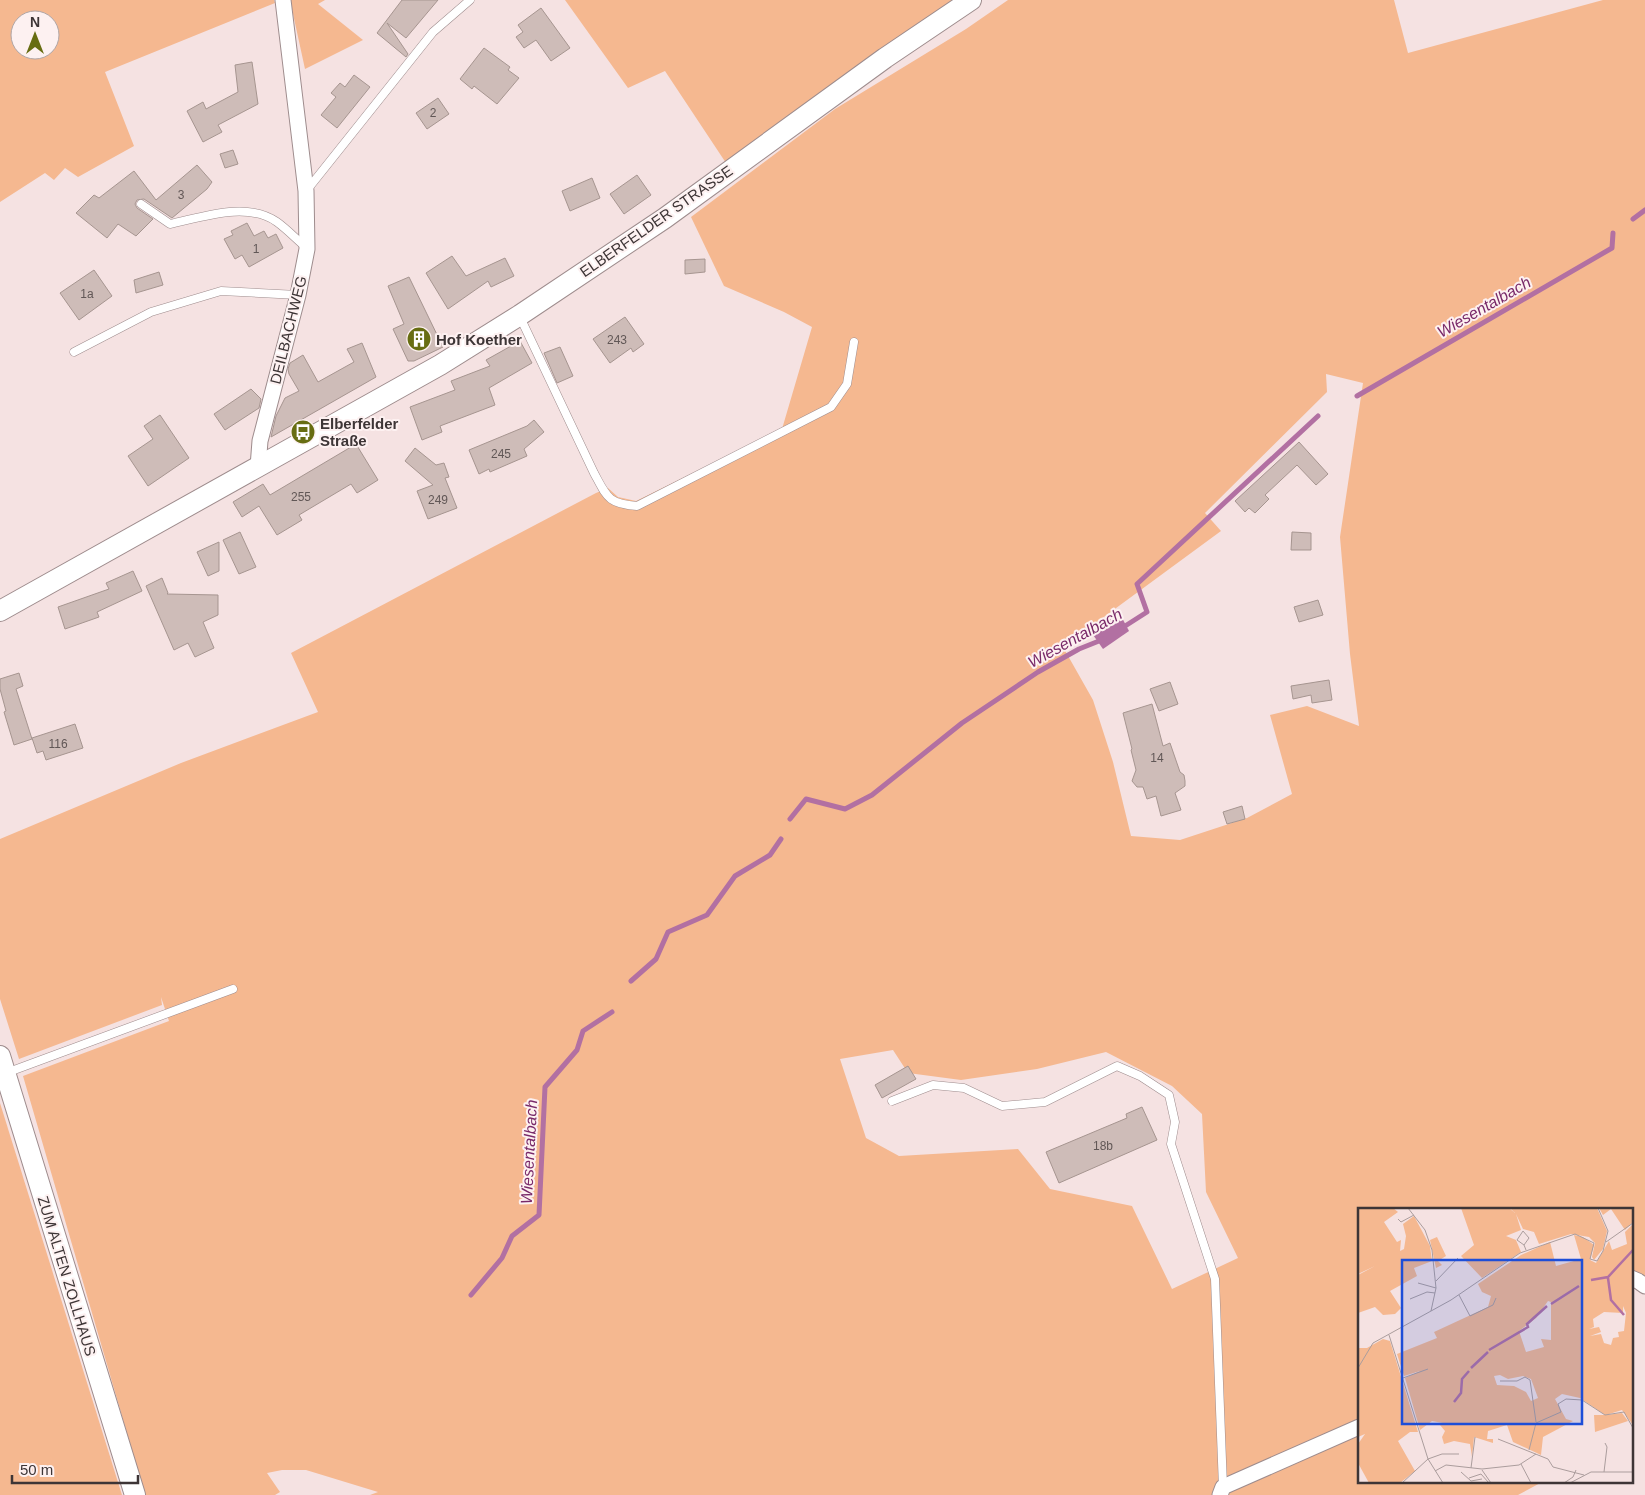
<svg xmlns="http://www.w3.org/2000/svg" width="1645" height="1495" font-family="Arial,sans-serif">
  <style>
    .green { fill: #f5b890; fill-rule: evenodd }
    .water { fill: #b270a2 }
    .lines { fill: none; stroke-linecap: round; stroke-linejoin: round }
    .stream { stroke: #b270a2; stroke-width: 5 }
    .building { fill: #cebcb8; stroke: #a69590 }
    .lane-casing { stroke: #9e8c8d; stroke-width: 9 }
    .street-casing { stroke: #9e8c8d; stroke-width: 17 }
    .secondary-casing { stroke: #9e8c8d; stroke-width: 22 }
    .lane { stroke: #fff; stroke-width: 8 }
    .street { stroke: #fff; stroke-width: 15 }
    .secondary { stroke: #fff; stroke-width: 20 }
    .labels { text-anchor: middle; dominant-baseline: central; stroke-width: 4; stroke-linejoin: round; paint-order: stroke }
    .number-label { font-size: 12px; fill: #615756 }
    .street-label { font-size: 15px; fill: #3d3536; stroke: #fdf1f1 }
    .poi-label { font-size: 15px; font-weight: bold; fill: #3d3536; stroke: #fdf1f1; text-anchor: start }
    .water-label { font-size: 16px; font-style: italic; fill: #792969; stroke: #fdf1f1 }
    .inset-river { fill: none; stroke: #b270a2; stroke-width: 2.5 }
    .inset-road { fill: none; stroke: #ab9d9d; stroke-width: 1 }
    .view { fill: #1d4ed8; fill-opacity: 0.15; stroke: #1d4ed8; stroke-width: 2.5 }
    .inset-edge { fill: none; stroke: #3d3536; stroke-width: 2.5 }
  </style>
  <rect width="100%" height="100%" fill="#f5e2e2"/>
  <g class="green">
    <path d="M0,0H274L275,3L105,72L134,146L78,177L65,168L54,180L45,173L0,202ZM20,20H50V50H20Z"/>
    <polygon points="290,0 325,0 318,4 363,40 305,69"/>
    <polygon points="565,0 961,0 726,163 665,71 628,88"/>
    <path d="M1008,0H1394L1408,53L1603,0H1645V1278L1631,1268V1209H1359V1481H1544L1518,1495H370L378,1492L306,1470H282L267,1473L280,1492L275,1495H145L23,1076L169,1021L161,997L162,1005L19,1059L0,999V839L181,763L318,712L291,653L596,493L608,488L618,497L636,501L782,429L812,327L784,312L724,286L691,217L835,109L966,29ZM1326,374L1363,383L1340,537L1350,654L1359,726L1307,706L1270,715L1292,794L1247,818L1180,840L1131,836L1113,762L1093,700L1063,647L1221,531L1205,513L1327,392ZM893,1050L908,1073L961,1080L1037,1069L1106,1052L1172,1086L1202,1114L1206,1192L1238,1258L1172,1289L1132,1206L1050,1189L1018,1149L899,1156L866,1138L840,1059Z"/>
    <polygon points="0,1103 122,1495 0,1495"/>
  </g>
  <polygon class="water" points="1120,614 1129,631 1103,649 1091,632 1107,620"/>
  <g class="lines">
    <g class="stream">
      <polyline points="1633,219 1645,210"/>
      <polyline points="1357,396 1612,248 1613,233"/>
      <polyline points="1122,628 1147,612 1137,584 1318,416"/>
      <polyline points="790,819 806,799 845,809 872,795 962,723 1038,672 1079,649 1104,639"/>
      <polyline points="631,981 656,959 668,932 707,915 735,876 770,855 781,839"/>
      <polyline points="471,1295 502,1258 512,1236 539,1215 545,1087 577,1050 583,1031 612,1012"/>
    </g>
  </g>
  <g class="building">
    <polygon points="402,0 438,0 406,38 387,23 408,54 406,57 377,33"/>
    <polygon points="541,8 570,48 551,61 536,40 524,48 516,37 523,32 518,25"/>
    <polygon points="484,48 510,67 508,70 519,78 497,104 474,86 472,89 460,79"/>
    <polygon points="252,62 258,104 218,125 222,132 203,142 187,111 203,102 206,109 238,92 235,65"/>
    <polygon points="354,75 370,87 337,128 321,115 336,97 331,93 340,83 345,87"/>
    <polygon points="438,98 449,114 427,129 416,113"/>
    <polygon points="233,150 238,164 225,168 220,154"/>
    <polygon points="197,165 212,182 207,189 172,218 144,199 137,200 135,204 137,208 153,219 136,236 118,224 107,238 76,213 94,195 99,198 134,171 156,200"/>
    <polygon points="637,175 651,195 624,214 610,194"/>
    <polygon points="592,178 600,198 570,211 562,191"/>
    <polygon points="247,223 254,236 264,231 268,238 276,234 283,248 249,267 242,255 235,259 224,239 233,235 231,231"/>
    <polygon points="452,256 466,276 505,258 514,276 491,287 488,281 448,309 426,273"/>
    <polygon points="705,259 705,272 685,274 685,260"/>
    <polygon points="94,270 112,296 79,320 60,293"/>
    <polygon points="159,272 163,285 136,293 134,280"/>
    <polygon points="409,277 443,347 414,361 408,361 393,329 404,324 388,286"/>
    <polygon points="625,317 644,344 633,352 631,348 610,363 593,339"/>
    <polygon points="520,341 532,363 489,388 495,405 440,426 442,432 422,440 410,407 455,390 451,381 490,366 486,360"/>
    <polygon points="362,343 376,377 271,437 276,416 285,398 299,391 289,374 288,369 290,363 303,355 318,382 354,362 347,349"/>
    <polygon points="560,347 573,376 557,383 544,353"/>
    <polygon points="251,389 261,399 259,408 225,430 214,414"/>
    <polygon points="160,415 189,458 148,486 128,456 153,439 144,426"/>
    <polygon points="534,420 544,432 524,449 527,456 490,472 489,469 479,474 469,450 527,426"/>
    <polygon points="1299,442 1328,474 1316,485 1297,465 1265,495 1269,499 1255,513 1249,508 1245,512 1235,501"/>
    <polygon points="356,444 378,480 357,493 351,484 299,515 302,520 277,535 259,506 242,517 233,502 263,484 270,495"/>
    <polygon points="415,448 436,465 444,463 449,477 445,478 457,508 428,519 417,491 433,485 405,461"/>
    <polygon points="240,532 256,567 239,574 223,540"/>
    <polygon points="1292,532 1311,533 1311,550 1291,550"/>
    <polygon points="219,542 219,571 208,576 197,552"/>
    <polygon points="133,571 142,591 97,612 99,617 65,629 58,607 109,589 106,583"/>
    <polygon points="162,578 168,593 167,594 218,595 218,615 203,622 214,648 195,657 188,643 174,650 146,586"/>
    <polygon points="1318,600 1323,615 1299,622 1294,607"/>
    <polygon points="19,673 23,686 16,689 32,739 14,745 4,712 6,711 0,689 0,679"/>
    <polygon points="1329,680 1332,700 1312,703 1311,695 1293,699 1291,686"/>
    <polygon points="1170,682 1178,704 1159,711 1150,689"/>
    <polygon points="1152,704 1163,746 1170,743 1180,772 1184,775 1185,781 1185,786 1175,793 1181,810 1161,816 1156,796 1147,799 1143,787 1137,787 1132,781 1136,770 1131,750 1132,749 1123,713"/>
    <polygon points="75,724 83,748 46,760 43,751 37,753 32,738"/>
    <polygon points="1242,806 1245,819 1227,824 1223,812"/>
    <polygon points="908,1066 916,1079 882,1098 875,1085"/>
    <polygon points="1142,1107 1157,1140 1059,1183 1046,1152 1127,1118 1126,1114"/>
  </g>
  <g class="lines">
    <defs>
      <g id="lane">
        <polyline points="307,190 433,32 470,0"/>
        <path d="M141,204L170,224C203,217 247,201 277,222C288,230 297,240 307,248"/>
        <path d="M520,317L594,473C607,497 608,504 637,506L831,407L847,384L854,342"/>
        <polyline points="74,352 151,312 221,291 298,295"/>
        <polyline points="6,1073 233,989"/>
        <polyline points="892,1101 933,1085 964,1088 1002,1106 1045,1102 1117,1066 1140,1076 1169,1095 1175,1122 1171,1144 1215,1279 1223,1487"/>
      </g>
      <g id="street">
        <polyline points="258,467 260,441 298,295 307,249 306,191 283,0"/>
        <polyline points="1631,1278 1638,1281 1645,1286"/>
        <polyline points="1220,1495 1223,1487 1359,1427"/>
      </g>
      <g id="secondary">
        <polyline points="0,611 440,365 520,315 665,218 885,58 971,0"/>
        <polyline points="0,1056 135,1495"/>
      </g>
    </defs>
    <use href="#lane" class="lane-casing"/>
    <use href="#street" class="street-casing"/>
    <use href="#secondary" class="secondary-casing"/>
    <use href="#lane" class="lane"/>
    <use href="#street" class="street"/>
    <use href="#secondary" class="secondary"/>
  </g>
  <defs>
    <symbol id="building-disc" viewBox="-11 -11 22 22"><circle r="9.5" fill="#676d12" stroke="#fdf1f1"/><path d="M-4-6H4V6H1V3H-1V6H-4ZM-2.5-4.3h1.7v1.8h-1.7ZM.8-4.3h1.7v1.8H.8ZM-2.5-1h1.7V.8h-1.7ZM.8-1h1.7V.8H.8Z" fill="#fff"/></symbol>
    <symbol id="bus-disc" viewBox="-11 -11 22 22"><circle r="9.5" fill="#676d12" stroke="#fdf1f1"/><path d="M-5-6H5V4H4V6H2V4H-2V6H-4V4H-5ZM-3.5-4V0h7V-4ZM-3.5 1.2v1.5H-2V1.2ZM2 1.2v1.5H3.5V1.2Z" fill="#fff"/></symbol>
  </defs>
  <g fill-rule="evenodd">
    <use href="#building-disc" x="405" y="325" width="28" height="28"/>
    <use href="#bus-disc" x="289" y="418" width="28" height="28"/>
  </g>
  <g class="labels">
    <g class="number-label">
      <text x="433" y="113">2</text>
      <text x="181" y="195">3</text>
      <text x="256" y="249">1</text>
      <text x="87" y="294">1a</text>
      <text x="617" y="340">243</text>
      <text x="501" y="454">245</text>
      <text x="301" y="497">255</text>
      <text x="438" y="500">249</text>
      <text x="58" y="744">116</text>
      <text x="1157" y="758">14</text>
      <text x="1103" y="1146">18b</text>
    </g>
    <g class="street-label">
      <text transform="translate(656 221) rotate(-35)">ELBERFELDER STRASSE</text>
      <text transform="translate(288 330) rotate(-76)">DEILBACHWEG</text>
      <text transform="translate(67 1276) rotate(73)">ZUM ALTEN ZOLLHAUS</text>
    </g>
    <g class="poi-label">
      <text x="436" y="339">Hof Koether</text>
      <text x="320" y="423">Elberfelder<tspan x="320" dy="17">Straße</tspan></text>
    </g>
    <g class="water-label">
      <text transform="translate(1484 307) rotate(-30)">Wiesentalbach</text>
      <text transform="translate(1075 638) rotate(-29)">Wiesentalbach</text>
      <text transform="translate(529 1152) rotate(-87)">Wiesentalbach</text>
    </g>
  </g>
  <g transform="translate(1358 1208)">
    <rect width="275" height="275" fill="#f5e2e2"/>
    <path d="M0,0H35L40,4L26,14L39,34L43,32L42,43L46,41L48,28L45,16L56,8L72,38L74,53L56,60L59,68L32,83L43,100L37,106L25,107L17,99L0,105V67L17,58L0,66ZM103,0H151L157,5L152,0H239L249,23L245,41L236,52L234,49L237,35L231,29L213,26L181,36L176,24L165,21L158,6L163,22L148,28L158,32L163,44L124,70L103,48L116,37ZM241,0H274L275,14L267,22L253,1L245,7ZM275,16V217L264,202L248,207L264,205L270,213L237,224L236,207H247L222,190L204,186L197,191L208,211L215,213L185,229L183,247L155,234L149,217L130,223L129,231H135V235L116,229L114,249L112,236L96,233L86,236L84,229L87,223L82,217L85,215L74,213L62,222L47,170L62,163L46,168L39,146L79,130L76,124L130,99L133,88L124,84L120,76L163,47L192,34L198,58L223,51L216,27L225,29L236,37L232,52L238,55L251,33L254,42L269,36L267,24ZM190,93L193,94V132L183,131L186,139L168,144L161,123L178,110ZM265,98L268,105L266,123L260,124L261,129L255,130L253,137L246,135L243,126L232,128L243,124L241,119L231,121L236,119L235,111L246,104L265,105ZM142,167L150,171L165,168L173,171L180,190L173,193L168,184L156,178L139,177L136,168ZM79,29L88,48L80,53L84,57L78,60L72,32ZM25,131L32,133L60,224H52L40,233L57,263L42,275H11L0,255V236L7,226L0,229V140H9Z" fill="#f5b890" fill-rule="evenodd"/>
    <path class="inset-river" d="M250,70L253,92L266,107M233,72L250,69L275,42M193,96L221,78M131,142L170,119L169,116L189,98M113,160L130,144M96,194L103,185L104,171L111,163"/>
    <path class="inset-road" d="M50,0L67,22L74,42L78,80L73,103M40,11L43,14L56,7M248,34L275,15M166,37L159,32L165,23L171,30L166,37L168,42M78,73L100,50M60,75L78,80M101,87L112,108L135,97L138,90M52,91L69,84L77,85M31,127L70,251L85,275M0,160L15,135L93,92L162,45L217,26L236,35L232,51L239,53L245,43L250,23L240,0M45,170L70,161M142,173H159L167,169L172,172L178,214M140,231L190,251L195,259L226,267M171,242L178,215L203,204L200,196L208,191L224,192L247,207L266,204L275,220M163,256L173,275M113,260L117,229M124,262L133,275M77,263L88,257L124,261L161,257L178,246M103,264L113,273L124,271M246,264L249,239L247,235M111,270L123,266L131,275M44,275L70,251L84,246H101M206,275L215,269L218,262M212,275L233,264H275"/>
    <path class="view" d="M44,52H224V216H44Z"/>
    <rect width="275" height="275" class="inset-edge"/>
  </g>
  <g transform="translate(35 35)"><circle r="24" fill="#fdf1f1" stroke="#b0a6a6"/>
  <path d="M0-4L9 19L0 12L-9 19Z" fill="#676d12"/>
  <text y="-8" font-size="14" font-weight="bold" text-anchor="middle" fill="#3d3536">N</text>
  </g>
  <path d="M12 1475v8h126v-8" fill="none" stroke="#3d3536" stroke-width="2.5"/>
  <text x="20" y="1475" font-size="15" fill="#3d3536" stroke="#fdf1f1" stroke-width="4" paint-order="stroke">50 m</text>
</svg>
